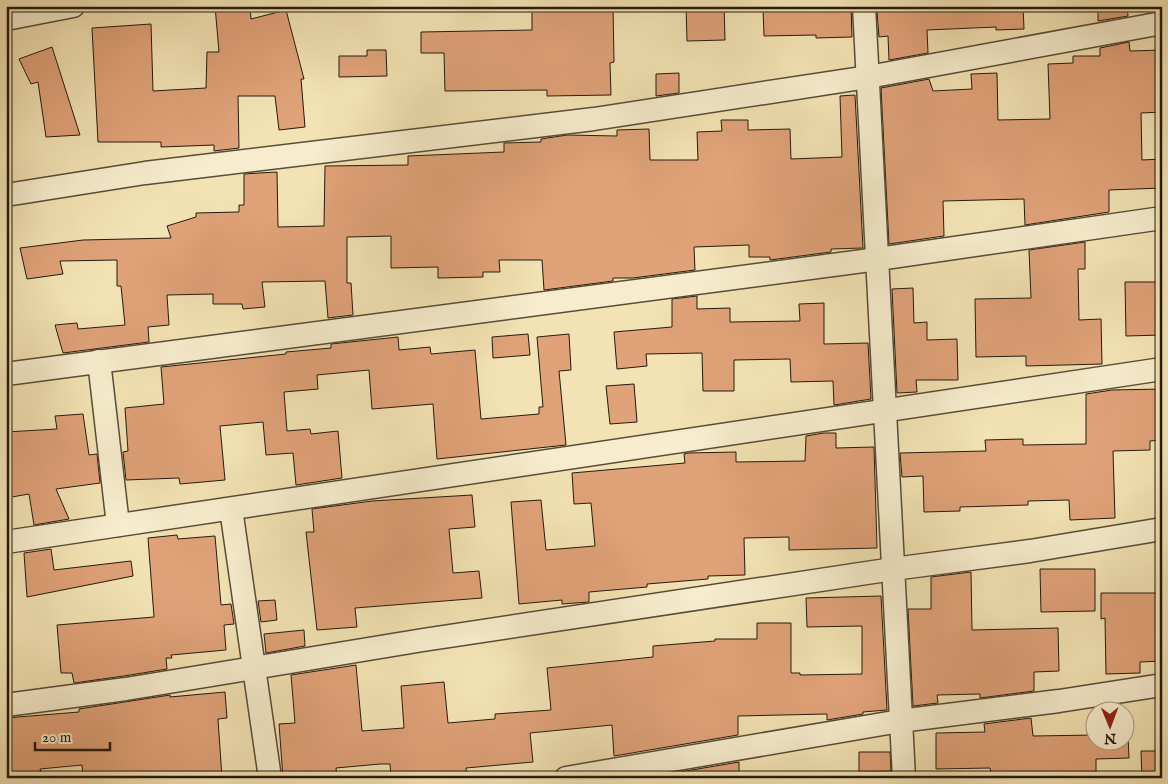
<svg xmlns="http://www.w3.org/2000/svg" width="1168" height="784" font-family="'IM FELL English',serif">
  <style>
    .building { fill: #e0a279; stroke: #241a0f }
    .lines { fill: none; stroke-linecap: round; stroke-linejoin: round }
    .street-casing { stroke: #584c38; stroke-width: 25 }
    .street { stroke: #f7edce; stroke-width: 22 }
  </style>
  <rect width="100%" height="100%" fill="#f3e3b4"/>
  <filter id="stains"><feTurbulence type="fractalNoise" baseFrequency=".004" numOctaves="4"/><feColorMatrix values="0 0 0 0 .2 0 0 0 0 .09 0 0 0 0 .02 0 0 0 .5 -.17"/></filter>
  <radialGradient id="worn" r=".72"><stop offset=".6" stop-color="#630" stop-opacity="0"/><stop offset="1" stop-color="#630" stop-opacity=".3"/></radialGradient>
  <g class="building">
    <polygon points="215,6 250,6 251,19 286,10 304,79 301,79 305,127 279,130 275,96 238,96 239,148 214,151 214,145 161,147 161,142 98,142 92,28 151,24 153,91 206,88 207,52 219,52"/>
    <polygon points="584,6 613,6 614,62 610,63 611,95 547,96 547,90 445,91 444,53 421,53 421,32 532,30 532,10 584,9"/>
    <polygon points="686,6 724,6 725,40 687,41"/>
    <polygon points="815,6 851,6 852,37 816,38 816,35 764,36 763,9"/>
    <polygon points="957,6 1023,6 1024,29 996,30 996,27 927,30 928,53 889,60 888,36 879,37 877,11"/>
    <polygon points="1098,6 1127,6 1128,16 1098,21"/>
    <polygon points="1129,42 1130,51 1161,50 1162,112 1141,113 1142,160 1162,159 1162,188 1109,190 1109,212 1025,225 1024,199 943,201 944,236 889,244 881,88 929,79 933,91 972,89 971,74 997,73 998,120 1050,119 1048,64 1073,63 1073,56 1100,56 1100,48"/>
    <polygon points="52,47 80,135 46,137 38,82 31,84 19,59"/>
    <polygon points="367,50 386,50 387,76 339,77 339,56 367,56"/>
    <polygon points="679,73 679,93 656,96 656,74"/>
    <polygon points="855,95 863,248 831,249 831,252 770,260 770,257 749,257 749,245 694,247 695,270 633,278 613,278 613,281 544,290 542,260 499,260 500,272 483,272 483,277 438,278 438,267 391,268 391,236 347,237 347,283 351,283 353,315 328,318 325,281 262,282 265,307 243,309 242,304 213,304 213,294 167,295 169,325 148,327 149,342 63,353 55,325 77,323 78,329 125,325 121,286 117,286 117,260 60,261 63,274 27,279 20,248 83,240 171,238 167,226 196,217 196,213 239,212 239,205 244,205 244,174 259,173 277,172 278,227 324,226 325,166 408,165 408,156 504,152 504,143 541,142 541,139 567,135 617,136 617,130 649,129 650,160 698,160 697,132 722,131 721,120 748,120 748,130 790,129 791,159 842,157 840,96"/>
    <polygon points="1085,242 1085,269 1078,269 1079,320 1101,319 1102,364 1026,366 1026,356 976,357 975,299 1031,298 1029,250"/>
    <polygon points="1125,282 1162,282 1162,335 1126,336"/>
    <polygon points="913,288 914,323 927,322 927,340 957,339 958,380 916,380 917,392 897,393 892,289"/>
    <polygon points="697,296 697,309 730,308 730,322 800,321 799,304 824,303 824,344 868,343 871,399 834,405 833,381 791,382 790,359 734,360 734,391 703,391 702,353 646,354 647,366 617,369 614,332 672,327 672,299"/>
    <polygon points="528,334 530,355 493,358 492,337"/>
    <polygon points="569,334 571,370 559,371 566,445 437,459 433,404 372,409 369,370 317,375 318,389 284,392 287,431 310,429 311,434 338,431 342,478 296,485 293,453 266,455 263,422 220,426 225,480 180,484 179,478 126,480 123,452 128,451 125,408 164,404 161,367 286,354 286,352 331,348 331,344 398,337 399,350 430,347 431,354 475,350 481,419 539,414 539,407 543,407 537,337"/>
    <polygon points="634,384 637,422 610,424 606,386"/>
    <polygon points="1162,389 1162,440 1150,441 1150,450 1113,451 1115,518 1070,520 1069,500 1028,501 1028,505 960,507 960,511 924,512 923,476 902,477 900,453 986,451 985,440 1023,439 1023,445 1086,444 1086,394 1112,390"/>
    <polygon points="83,414 89,455 97,454 100,483 56,489 69,519 34,525 29,494 6,498 6,432 57,429 55,416"/>
    <polygon points="824,433 836,433 836,448 874,447 877,548 789,550 789,537 744,538 745,575 708,576 708,579 647,584 647,587 589,592 589,602 562,604 562,600 519,604 511,502 541,500 546,550 595,546 591,503 574,504 572,473 685,463 684,454 688,453 736,452 736,462 805,461 806,436"/>
    <polygon points="472,495 475,527 449,529 453,573 479,571 482,598 355,608 357,627 317,630 306,532 314,532 312,509 372,501"/>
    <polygon points="177,535 178,539 215,536 221,605 231,604 234,624 224,625 226,650 171,655 172,658 166,658 167,669 124,676 74,683 72,673 61,673 57,625 154,617 148,538"/>
    <polygon points="51,549 54,570 131,561 133,576 27,597 24,553"/>
    <polygon points="1040,569 1095,569 1095,611 1041,612"/>
    <polygon points="971,572 972,630 1058,628 1059,671 1034,672 1034,691 980,698 980,694 937,695 938,703 913,706 908,609 931,609 931,577"/>
    <polygon points="1101,593 1156,593 1162,661 1140,662 1140,673 1106,674 1105,618 1101,619"/>
    <polygon points="881,596 887,710 863,712 863,714 827,720 827,714 738,716 738,735 614,756 612,725 530,733 533,762 466,768 467,778 391,778 390,764 380,764 336,768 337,778 283,778 279,724 295,723 291,675 356,665 362,731 404,728 401,686 444,682 448,723 495,719 495,714 551,710 547,668 653,657 653,646 715,641 715,639 757,639 757,623 791,623 791,673 800,673 800,675 862,674 862,626 807,627 806,598"/>
    <polygon points="275,600 277,620 261,622 258,601"/>
    <polygon points="304,630 305,646 266,653 264,634"/>
    <polygon points="225,692 227,718 218,719 222,778 83,778 82,765 40,769 41,772 20,778 6,778 6,718 79,712 79,709 170,695 170,697"/>
    <polygon points="1031,718 1033,736 1096,735 1096,742 1126,742 1126,735 1128,735 1129,758 1096,759 1096,772 1038,773 1039,778 992,778 990,768 936,769 936,733 985,732 984,724"/>
    <polygon points="1141,751 1162,751 1162,778 1142,778"/>
    <polygon points="859,752 890,752 891,771 859,772"/>
    <polygon points="739,762 739,778 668,778 668,774"/>
  </g>
  <g class="lines">
    <defs>
      <g id="street">
        <polyline points="864,6 904,778"/>
        <polyline points="6,19 73,6"/>
        <polyline points="6,195 145,173 594,119 868,77 1162,23"/>
        <polyline points="99,361 118,525"/>
        <polyline points="6,374 878,259 1162,218"/>
        <polyline points="231,509 270,778"/>
        <polyline points="6,542 1162,369"/>
        <polyline points="6,705 126,689 423,640 893,569 1030,551 1162,529"/>
        <polyline points="566,778 900,721 1059,701 1162,685"/>
      </g>
    </defs>
    <use href="#street" class="street-casing"/>
    <use href="#street" class="street"/>
  </g>
  <rect width="1168" height="784" fill="none" stroke="#f3e3b4" stroke-width="25"/>
  <rect x="8" y="8" width="1153" height="769" fill="none" stroke="#241a0f" stroke-width="2.5"/>
  <rect x="12" y="12" width="1143" height="759" fill="none" stroke="#241a0f"/>
  <g transform="translate(1110 726) rotate(179)"><circle r="24" fill="#f7edce" stroke="#a39982"/>
  <path d="M0-4L9 19L0 12L-9 19Z" fill="#8f2418"/>
  <text y="-8" font-size="14" font-weight="bold" text-anchor="middle" fill="#241a0f">N</text>
  </g>
  <path d="M35 742v8h75v-8" fill="none" stroke="#241a0f" stroke-width="2.5"/>
  <text x="42" y="742" font-size="15" fill="#241a0f" stroke="#f7edce" stroke-width="4" paint-order="stroke">20 m</text>
  <rect width="100%" height="100%" filter="url(#stains)"/>
  <rect width="100%" height="100%" fill="url(#worn)"/>
</svg>
